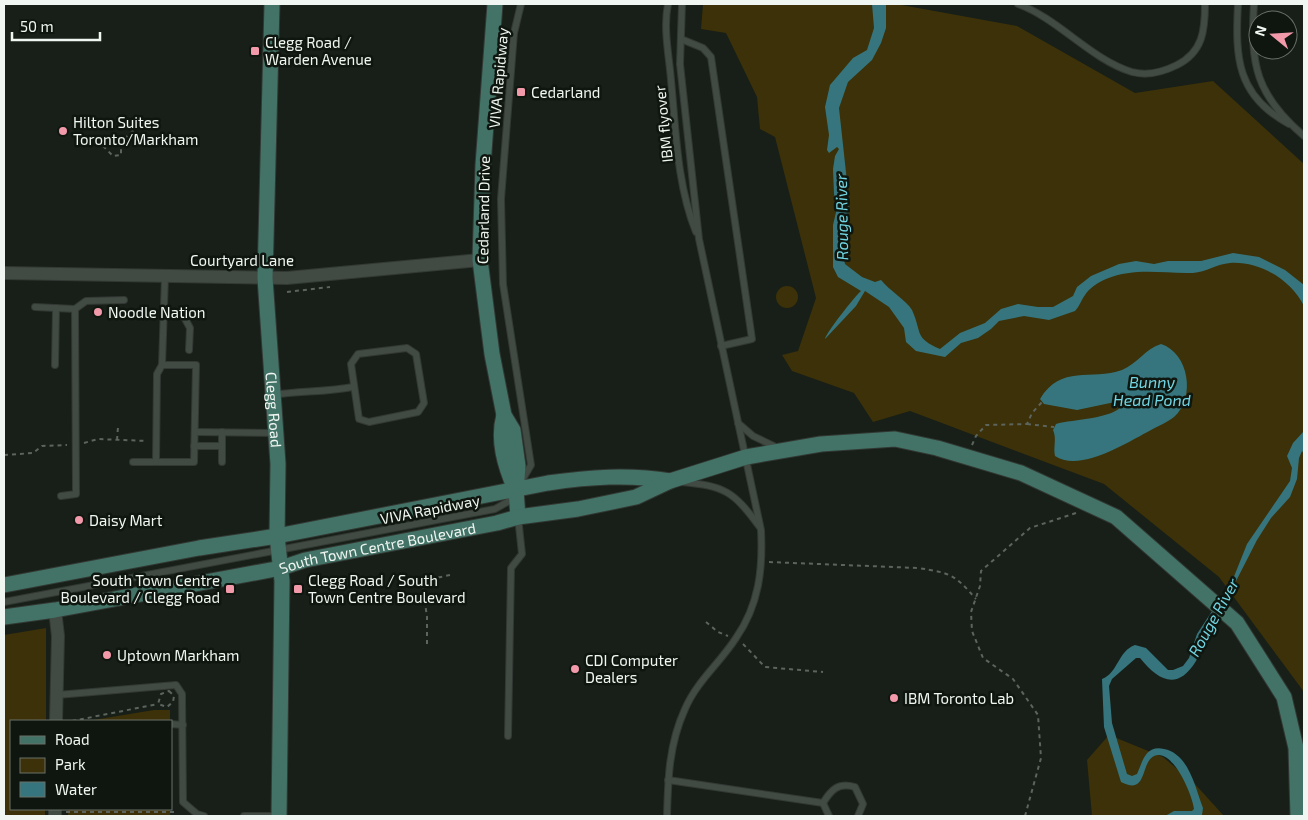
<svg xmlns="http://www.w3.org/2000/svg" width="1308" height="820" font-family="'Exo 2',sans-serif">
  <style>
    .green { fill: #3c3108 }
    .water { fill: #36757d }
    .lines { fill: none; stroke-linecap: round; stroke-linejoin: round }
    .lane-casing { stroke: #323833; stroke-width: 8 }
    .street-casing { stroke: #323833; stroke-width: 14 }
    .secondary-casing { stroke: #323833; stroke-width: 17 }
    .path { stroke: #5c645d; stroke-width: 2; stroke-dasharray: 4 4; stroke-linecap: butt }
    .lane { stroke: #414a43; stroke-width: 6 }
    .street { stroke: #414a43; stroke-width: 12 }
    .secondary { stroke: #437367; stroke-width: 15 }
    .poi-dot { fill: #f39aaa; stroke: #0e160f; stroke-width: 2 }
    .labels { text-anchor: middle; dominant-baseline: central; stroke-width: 5; stroke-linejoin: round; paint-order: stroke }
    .poi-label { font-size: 15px; fill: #f0f6f1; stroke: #0e160f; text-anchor: start }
    .street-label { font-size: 15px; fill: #f0f6f1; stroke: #0e160f }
    .water-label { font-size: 16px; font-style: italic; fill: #71d5e3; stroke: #0e160f }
  </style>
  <rect width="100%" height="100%" fill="#171f18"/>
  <g class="green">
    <polygon points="703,4 896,4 1017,26 1135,93 1213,81 1304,164 1304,692 1219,577 1104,484 910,411 873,422 854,393 792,371 782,355 798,351 816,298 775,137 760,129 757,97 726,33 701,29"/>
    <circle cx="787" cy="297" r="11"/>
    <polygon points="46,628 46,721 11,721 11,809 45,809 45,816 4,816 4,635"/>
    <polygon points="154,710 170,710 170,721 87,721"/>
    <polygon points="1109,735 1163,757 1194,783 1224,816 1092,816 1087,760"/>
    <rect x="68" y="809" width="102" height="7"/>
  </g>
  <g class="water">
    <path d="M872,4H886V28L881,43L872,60L848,82L839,108L849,200L847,238L843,255L845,264L862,277L875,282L881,280C889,290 907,301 912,310C922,332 914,338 940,349L960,333L985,323L1001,309L1018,304L1038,307H1053L1073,296L1077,287L1091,276L1119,264L1136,261L1154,264L1168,261H1201L1233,253L1259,257L1285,270L1304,285V306C1291,280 1260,261 1230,263C1217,264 1206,272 1193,273C1162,274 1137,267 1106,279C1099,282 1089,288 1085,295C1081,300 1080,306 1075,311L1049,320L1024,316L999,321L991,329L978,338L961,343L945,357L916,351L906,342L904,328L889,307L865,291L856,306L825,339C826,333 855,296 861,291L838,277L833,267V225L837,208L834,194L833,169L835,156L839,149L837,147L829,153L827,150L829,135L825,107L830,85L853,58L867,50L874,28Z"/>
    <path d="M1161,344C1189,353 1196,398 1174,417C1168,422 1158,426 1151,430C1128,442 1080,473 1055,456C1053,447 1057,439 1053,430L1056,424C1073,419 1114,419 1122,405L1115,402L1077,410L1044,404L1040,399C1061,364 1091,381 1122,370C1137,364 1145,349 1161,344Z"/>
    <path d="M1304,431V454L1302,451L1299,458L1297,479L1290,497L1271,518L1257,540L1208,636C1200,644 1201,652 1196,661C1177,692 1158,680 1140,658H1136L1112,679L1109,686L1112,723L1127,774L1132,776L1137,774C1143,760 1146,745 1164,749C1189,754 1195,787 1203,808L1202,815L1165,816L1174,811H1192L1194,809C1193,797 1173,747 1154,756C1140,763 1148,796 1121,782L1104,727L1102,679C1118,673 1118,651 1135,645L1146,648L1168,670H1173L1183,666L1189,658L1197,634L1233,579L1247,544L1290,481L1292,468L1287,456L1293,443Z"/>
  </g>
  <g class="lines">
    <defs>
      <g id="lane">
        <polyline points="521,4 514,33 501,199 503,284 531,465 521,482"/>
        <path d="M668,4C663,29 669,55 671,80C676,131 677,185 696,232"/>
        <path d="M1018,4C1059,19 1090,59 1132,72C1147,76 1163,72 1177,65C1203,52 1205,30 1205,4"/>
        <path d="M1238,4C1235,58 1237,96 1289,124"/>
        <path d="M1254,4C1250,65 1256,95 1304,136"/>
        <polyline points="681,39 703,48 711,57 752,339 721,346"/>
        <polyline points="35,307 75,309"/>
        <polyline points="164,314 183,315 190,328 189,350"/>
        <polygon points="407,348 416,354 424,403 418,412 369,422 359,419 351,364 358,354"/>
        <polyline points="55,365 56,308"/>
        <path d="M273,395C300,391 326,392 353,387"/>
        <polyline points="738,423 753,436 778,448"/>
        <polyline points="195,432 276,433"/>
        <polyline points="194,446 222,446"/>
        <polyline points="133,462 194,462 196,365 162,365"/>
        <polyline points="156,462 157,374 162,365 165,276"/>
        <polyline points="222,462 222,432"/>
        <path d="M681,482C725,486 733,491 759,526"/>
        <polyline points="61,496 76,494 75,309 86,301 124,300"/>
        <polyline points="4,602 495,509 509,501 513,495"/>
        <polyline points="57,695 176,685 182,694 183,802 197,814 204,816"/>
        <polyline points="171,724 183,725"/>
        <polyline points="508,736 511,568 522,554 518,517"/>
        <polyline points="668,780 823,803"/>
        <path d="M823,803C831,790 838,782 855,787L863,804L858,816"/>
        <polyline points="823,803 829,816"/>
        <polyline points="244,816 278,816"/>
        <path d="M667,816C668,778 669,744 685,709C697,681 720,663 736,638C759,605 763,569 761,530L699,239L680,64L682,4"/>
      </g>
      <g id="street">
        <polyline points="4,273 287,278 480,260"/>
        <polyline points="55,610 58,636 56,721"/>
        <polyline points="55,816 55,809"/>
      </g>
      <g id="secondary">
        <path id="s1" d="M272,4L265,278L278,464L277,536L282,581L279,816"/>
        <polyline points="495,4 483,165 480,260 492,354 504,415 513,430 518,466 516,490 518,517"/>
        <path d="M504,415C497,440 505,466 515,489"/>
        <path d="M4,585L199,548L277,536L548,483C589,477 629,474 670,481"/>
        <path id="s2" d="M4,617L55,610L281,568L305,560L497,523L518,517L578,509L636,497L670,481L746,457L821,444L895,439L937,448L1021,473L1116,517L1237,623L1284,697L1296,748L1298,816"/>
      </g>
    </defs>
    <use href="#lane" class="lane-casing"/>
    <use href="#street" class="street-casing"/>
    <use href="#secondary" class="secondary-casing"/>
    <g class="path">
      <polyline points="114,135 121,142"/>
      <polyline points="103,146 113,156 121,155 121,142 147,118"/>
      <polyline points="287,292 330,287"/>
      <polyline points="1027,424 1054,427"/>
      <polyline points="117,440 118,427"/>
      <polyline points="84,443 98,439 147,441"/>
      <polyline points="972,445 976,436 986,425 1027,424 1032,413 1042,402"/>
      <polyline points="4,455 33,453 42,446 67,445"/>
      <path d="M769,562L918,568C951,573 954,574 976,599"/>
      <polyline points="706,622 718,632 728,636"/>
      <polyline points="427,644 427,617 422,581 450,575"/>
      <polyline points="743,644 765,667 823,672"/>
      <polygon points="169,691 174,696 173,702 167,707 158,704 161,694"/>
      <polyline points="72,721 158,704"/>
      <polyline points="66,812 175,812"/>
      <polyline points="1025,816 1041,758 1038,715 1013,679 983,658 972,631 971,612 980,586 981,571 1030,528 1076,513"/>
    </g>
    <use href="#lane" class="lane"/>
    <use href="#street" class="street"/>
    <use href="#secondary" class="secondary"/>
  </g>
  <g class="poi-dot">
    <rect x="250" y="46" width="10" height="10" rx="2.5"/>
    <rect x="516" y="87" width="10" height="10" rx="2.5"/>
    <circle cx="63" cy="131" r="5"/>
    <circle cx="98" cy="312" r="5"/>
    <circle cx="79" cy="520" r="5"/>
    <rect x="225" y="584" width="10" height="10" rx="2.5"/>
    <rect x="293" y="584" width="10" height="10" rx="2.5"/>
    <circle cx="107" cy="655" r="5"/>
    <circle cx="575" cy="669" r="5"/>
    <circle cx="894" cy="698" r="5"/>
  </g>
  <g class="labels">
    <g class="poi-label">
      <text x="265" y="42">Clegg Road /<tspan x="265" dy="17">Warden Avenue</tspan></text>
      <text x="531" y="92">Cedarland</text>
      <text x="73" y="122">Hilton Suites<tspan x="73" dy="17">Toronto/Markham</tspan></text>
      <text x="108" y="312">Noodle Nation</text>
      <text x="89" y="520">Daisy Mart</text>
      <text x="220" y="580" text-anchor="end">South Town Centre<tspan x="220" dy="17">Boulevard / Clegg Road</tspan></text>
      <text x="308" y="580">Clegg Road / South<tspan x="308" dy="17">Town Centre Boulevard</tspan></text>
      <text x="117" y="655">Uptown Markham</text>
      <text x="585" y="660">CDI Computer<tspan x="585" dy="17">Dealers</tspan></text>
      <text x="904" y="698">IBM Toronto Lab</text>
    </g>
    <g class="street-label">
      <text transform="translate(498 78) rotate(-85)">VIVA Rapidway</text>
      <text transform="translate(663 124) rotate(-96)">IBM flyover</text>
      <text transform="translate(483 210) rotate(-89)">Cedarland Drive</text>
      <text x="242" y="260">Courtyard Lane</text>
      <text stroke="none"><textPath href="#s1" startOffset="406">Clegg Road</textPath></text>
      <text transform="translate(430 509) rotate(-11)">VIVA Rapidway</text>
      <text stroke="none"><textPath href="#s2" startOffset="380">South Town Centre Boulevard</textPath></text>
    </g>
    <g class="water-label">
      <text transform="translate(841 217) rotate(-91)">Rouge River</text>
      <text x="1152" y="381">Bunny<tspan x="1152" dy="18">Head Pond</tspan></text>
      <text transform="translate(1213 617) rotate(-61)">Rouge River</text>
    </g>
  </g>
  <rect width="1308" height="820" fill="none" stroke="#f0f6f1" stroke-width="10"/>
  <rect x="10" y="720" width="162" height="90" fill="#0e160f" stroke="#687069"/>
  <rect x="20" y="736" width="25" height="8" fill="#437367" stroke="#687069"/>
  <text x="55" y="745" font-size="15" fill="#f0f6f1">Road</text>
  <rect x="20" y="758" width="25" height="15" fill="#3c3108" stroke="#687069"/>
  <text x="55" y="770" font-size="15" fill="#f0f6f1">Park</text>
  <rect x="20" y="782" width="25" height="15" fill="#36757d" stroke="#687069"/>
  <text x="55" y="795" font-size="15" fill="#f0f6f1">Water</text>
  <g transform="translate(1273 35) rotate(288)"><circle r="24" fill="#0e160f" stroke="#687069"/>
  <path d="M0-4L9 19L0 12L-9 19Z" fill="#f39aaa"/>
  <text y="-8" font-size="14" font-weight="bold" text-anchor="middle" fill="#f0f6f1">N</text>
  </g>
  <path d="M12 32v8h88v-8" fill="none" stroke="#f0f6f1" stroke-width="2.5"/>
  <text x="20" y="32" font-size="15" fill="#f0f6f1" stroke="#0e160f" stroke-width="4" paint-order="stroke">50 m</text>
</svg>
